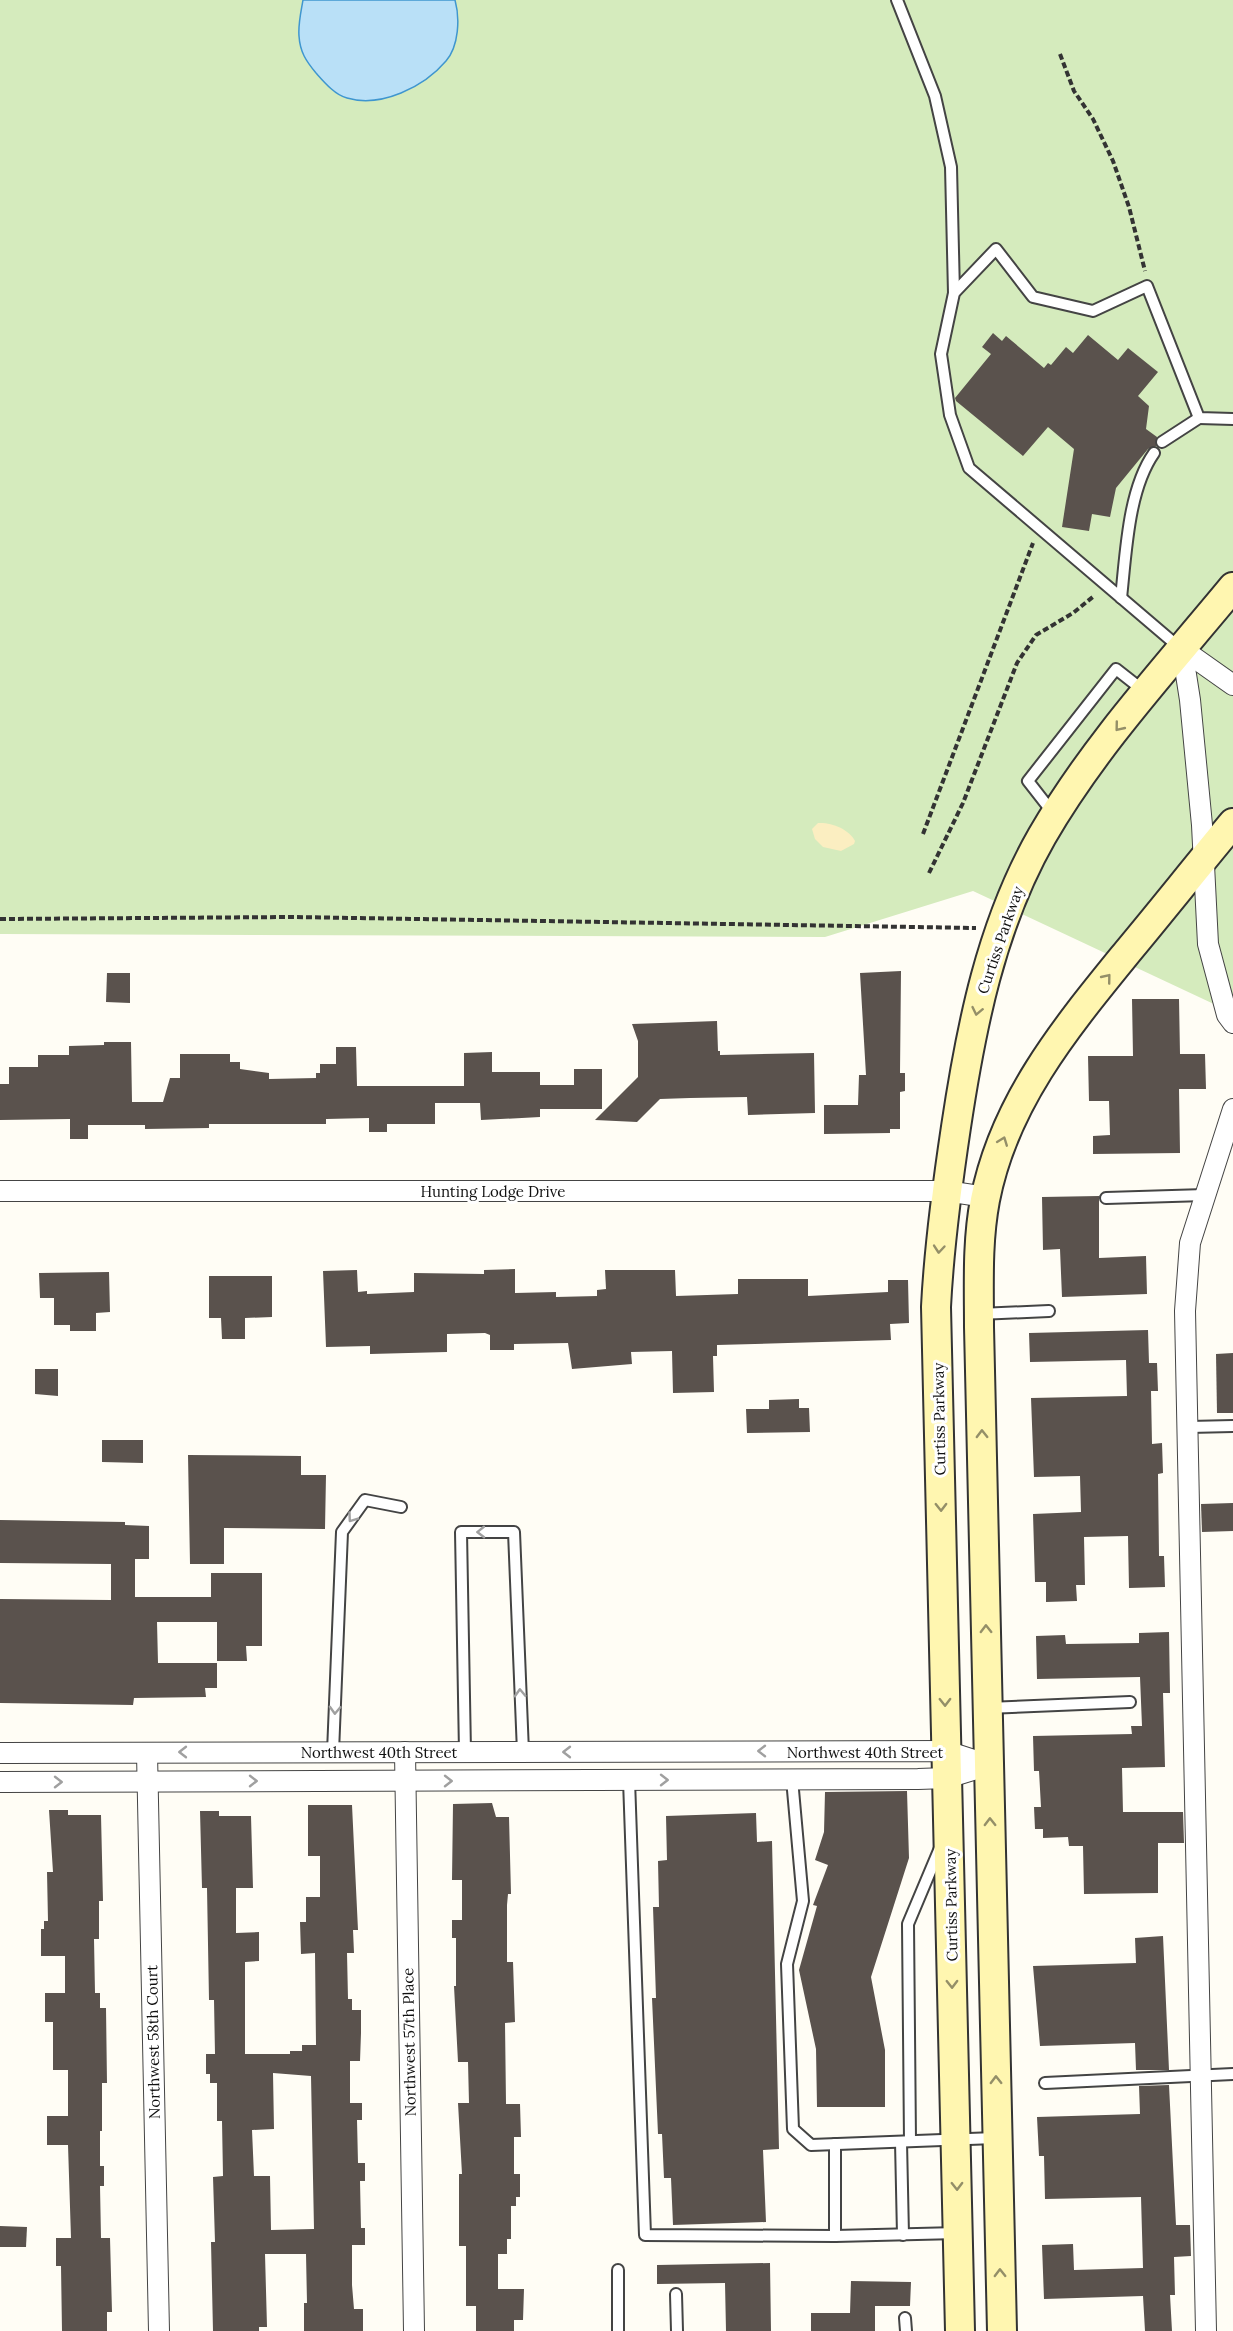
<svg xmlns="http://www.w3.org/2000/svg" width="1233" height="2331" font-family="Lora,serif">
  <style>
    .green { fill: #d5ebbd }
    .sand { fill: #fbeec1 }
    .water { fill: #b9e0f7; stroke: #3f96cf; stroke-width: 1.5 }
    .building { fill: #5a524d; fill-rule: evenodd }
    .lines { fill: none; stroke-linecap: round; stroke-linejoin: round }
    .service-casing { stroke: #444; stroke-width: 14 }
    .minor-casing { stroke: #444; stroke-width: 22 }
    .secondary-casing { stroke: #333; stroke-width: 32 }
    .path { stroke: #333; stroke-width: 4; stroke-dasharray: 6 3; stroke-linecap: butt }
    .service { stroke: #fff; stroke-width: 10 }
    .minor { stroke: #fff; stroke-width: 20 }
    .secondary { stroke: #fff6b0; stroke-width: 28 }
    .oneway { stroke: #948f68 }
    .oneway2 { stroke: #a0a0a0 }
    .labels { text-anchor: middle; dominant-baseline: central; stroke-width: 6; stroke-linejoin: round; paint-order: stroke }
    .street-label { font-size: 15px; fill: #111; stroke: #fff }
  </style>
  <rect width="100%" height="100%" fill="#fffdf5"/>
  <polygon class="green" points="0,0 1233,0 1233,1013 973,891 825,937 0,934"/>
  <path class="sand" d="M818,823C831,822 849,829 855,841L854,844L841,851L823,847L815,839L812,829Z"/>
  <path class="water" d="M303,0H455C460,18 459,46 446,61C424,87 381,108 347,98C335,95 324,82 316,73C306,61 300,52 299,36C298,24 301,12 303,0Z"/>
  <g class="building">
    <polygon points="993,333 1002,341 1006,336 1044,368 1048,363 1051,365 1066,347 1073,353 1088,335 1118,360 1128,348 1158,372 1138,396 1149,406 1146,429 1157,437 1156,446 1148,449 1116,488 1110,517 1092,514 1089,531 1062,527 1074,449 1048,427 1023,456 956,401 955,398 991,354 982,347"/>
    <polygon points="901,971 900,1073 905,1073 905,1091 900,1092 900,1129 890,1129 890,1133 824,1134 824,1105 858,1105 859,1075 866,1075 860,973"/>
    <polygon points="107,973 130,973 130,1003 106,1002"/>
    <polygon points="1132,999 1179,999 1180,1054 1205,1054 1206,1089 1179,1089 1180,1153 1093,1154 1093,1136 1110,1135 1109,1101 1089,1101 1088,1056 1133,1056"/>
    <polygon points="717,1021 718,1051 720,1051 720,1055 814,1053 815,1113 748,1115 747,1097 690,1098 660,1099 637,1122 595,1120 638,1077 638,1041 632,1024"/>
    <polygon points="104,1042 131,1042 132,1102 163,1102 170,1078 180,1078 180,1054 230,1054 230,1062 240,1062 240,1069 269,1073 269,1079 316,1078 316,1073 320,1073 320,1064 336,1064 336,1047 356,1047 357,1086 464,1086 464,1053 492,1052 492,1072 540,1072 540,1085 574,1085 574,1069 602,1069 602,1109 540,1109 540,1117 481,1120 480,1103 435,1103 435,1124 387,1124 387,1132 369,1132 369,1118 326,1119 326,1124 209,1124 209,1128 145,1129 145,1125 88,1125 88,1139 70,1139 70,1119 0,1120 0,1084 9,1084 9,1067 38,1067 38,1055 69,1055 69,1046 104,1045"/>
    <polygon points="1099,1196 1099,1258 1146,1256 1147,1294 1062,1297 1060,1249 1043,1250 1042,1197"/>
    <polygon points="515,1269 515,1293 556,1292 556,1297 597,1296 597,1290 606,1289 605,1270 675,1270 676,1296 738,1294 738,1279 808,1279 808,1296 888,1292 888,1280 908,1280 909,1323 890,1324 891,1340 717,1345 717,1356 713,1356 714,1392 673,1393 672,1351 631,1352 632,1364 572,1369 568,1343 514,1344 514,1350 490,1350 490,1335 485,1333 447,1334 447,1352 370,1354 370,1346 326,1347 323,1271 357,1270 358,1292 367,1291 367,1294 414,1292 414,1273 484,1274 484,1270"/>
    <polygon points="109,1272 110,1312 96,1313 96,1331 70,1331 70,1325 54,1325 54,1298 40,1298 39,1273"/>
    <polygon points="209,1276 272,1276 272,1317 245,1318 245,1339 222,1339 221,1318 209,1318"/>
    <polygon points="1148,1330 1149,1363 1157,1363 1158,1391 1151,1391 1152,1444 1162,1443 1163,1473 1158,1474 1159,1556 1164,1556 1165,1587 1129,1588 1128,1536 1084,1537 1085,1585 1076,1585 1077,1601 1046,1602 1046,1582 1035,1582 1033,1514 1081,1512 1080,1476 1034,1477 1031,1398 1127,1396 1126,1360 1030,1362 1029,1333"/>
    <polygon points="1233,1353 1233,1413 1217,1413 1216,1354"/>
    <polygon points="35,1369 58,1369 58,1396 35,1394"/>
    <polygon points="799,1399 799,1408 809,1408 810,1432 747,1433 746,1409 769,1409 769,1400"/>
    <polygon points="102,1440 143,1440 143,1463 102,1462"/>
    <polygon points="188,1455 301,1456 301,1475 326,1475 325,1529 224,1528 224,1564 190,1564"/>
    <polygon points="1233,1503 1233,1531 1202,1532 1201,1504"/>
    <polygon points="0,1520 125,1522 125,1525 149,1526 149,1559 135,1559 135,1597 211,1597 211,1573 262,1573 262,1646 246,1646 247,1661 217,1661 217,1622 157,1622 158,1663 217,1663 217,1688 205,1688 206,1697 134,1698 133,1705 0,1703 0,1599 111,1600 111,1564 0,1563"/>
    <polygon points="1169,1632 1170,1693 1163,1693 1165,1767 1122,1768 1123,1812 1183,1812 1184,1843 1158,1843 1158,1893 1084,1894 1083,1846 1069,1846 1068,1837 1043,1838 1043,1829 1035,1829 1034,1807 1041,1807 1039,1771 1034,1771 1033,1736 1132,1734 1131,1726 1142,1726 1140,1677 1037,1679 1036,1636 1065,1635 1066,1644 1139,1643 1139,1633"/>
    <polygon points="907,1791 909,1858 871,1977 885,2050 885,2107 817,2107 816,2049 799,1970 817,1906 813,1905 828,1865 815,1860 824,1832 825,1792"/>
    <polygon points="492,1803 496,1817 509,1817 511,1894 508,1894 507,1905 507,1962 513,1962 515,2022 505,2023 506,2104 520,2104 521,2137 514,2137 514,2174 520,2174 520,2197 516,2197 516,2206 511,2206 511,2239 507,2239 507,2254 498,2254 498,2289 524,2289 523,2320 514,2320 514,2331 476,2331 476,2306 466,2306 466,2246 459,2246 459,2174 462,2174 458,2103 469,2103 468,2062 458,2062 454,1986 456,1986 456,1938 452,1938 452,1920 462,1920 462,1880 452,1880 453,1804"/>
    <path d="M308,1805H352L358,1930H353L354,1953H347L348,1999H352V2010H361V2033L360,2061H350V2103H362V2120H357L358,2163H365V2181H360L361,2228H365V2245H352V2285L354,2309H363V2331H304V2303H307L306,2254H265L267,2327H259V2331H213L211,2242H215L213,2177L223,2176L222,2121H217V2083H210V2074H206V2054H215L214,2000H209L207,1888H202L200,1811H219V1816H251L253,1888H236V1933L259,1932V1961L245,1962V2054H290V2051H302V2045H316L315,1953L301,1954L300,1922H306V1897H320V1856H308ZM273,2073L311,2076L314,2229L271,2230L270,2176H254L252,2130L274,2129Z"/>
    <polygon points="49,1810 68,1810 68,1815 101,1815 103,1901 99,1901 99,1939 94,1939 95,1993 100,1993 100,2008 106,2008 107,2083 102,2083 102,2131 100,2131 100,2166 104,2166 104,2186 100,2186 101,2238 110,2238 112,2312 107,2312 107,2331 62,2331 61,2266 56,2266 56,2238 71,2238 68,2145 47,2145 47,2116 68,2116 68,2070 53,2070 53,2022 45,2022 45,1993 65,1993 65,1956 41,1956 41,1929 44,1929 44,1921 48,1921 47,1872 53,1872"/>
    <polygon points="756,1813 757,1842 772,1841 779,2149 763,2150 766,2222 673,2225 671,2178 664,2178 662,2134 658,2134 652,1998 656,1998 653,1907 659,1907 658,1861 667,1860 666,1816"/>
    <polygon points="1163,1936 1169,2070 1136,2070 1135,2043 1040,2046 1033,1966 1136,1963 1135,1938"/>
    <polygon points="1169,2085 1176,2225 1190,2225 1191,2256 1174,2257 1175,2295 1170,2295 1172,2331 1145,2331 1143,2296 1044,2299 1042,2245 1073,2244 1074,2270 1143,2268 1141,2197 1045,2199 1044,2156 1039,2156 1037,2117 1140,2114 1139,2086"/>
    <polygon points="0,2226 27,2227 26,2247 0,2247"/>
    <polygon points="770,2263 771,2331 726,2331 725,2283 657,2284 657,2265"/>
    <polygon points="851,2281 911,2282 910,2306 875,2306 875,2331 811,2331 811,2313 850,2313"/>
  </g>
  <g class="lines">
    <defs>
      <g id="service">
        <polyline points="897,0 935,96 951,167 954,293"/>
        <polyline points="1162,442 1199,418"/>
        <path d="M1121,598C1126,553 1128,490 1154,453"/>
        <polyline points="1180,648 969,468 950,415 941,354 954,293 996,249 1033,297 1093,311 1147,286 1199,418 1233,419"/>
        <polyline points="1053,813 1028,781 1116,669 1144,691"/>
        <polyline points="1106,1198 1205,1195"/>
        <polyline points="979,1314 1049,1311"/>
        <polyline points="1189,1427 1233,1426"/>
        <polyline points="987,1708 1130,1702"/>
        <polyline points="333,1752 342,1532 365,1500 401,1507"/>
        <polyline points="465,1752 461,1532 514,1532 523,1752"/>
        <polyline points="792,1779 803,1901 787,1964 793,2129 811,2145 995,2138"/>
        <polyline points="629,1780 645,2235 835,2236"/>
        <polyline points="1045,2083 1233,2074"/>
        <polyline points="910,2141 908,1924 940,1848"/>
        <polyline points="901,2142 903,2235"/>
        <polyline points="835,2144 835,2236 958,2233"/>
        <polyline points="618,2270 618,2331"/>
        <polyline points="676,2294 677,2331"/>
        <polyline points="905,2318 906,2331"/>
      </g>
      <g id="minor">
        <polyline points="1182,649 1190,700 1202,825 1208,944 1227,1015 1233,1023"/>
        <polyline points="1182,649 1233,685"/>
        <polyline points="0,1191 946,1191 986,1197"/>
        <polyline points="405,1752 414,2331"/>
        <polyline points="0,1753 946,1751 989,1765"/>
        <polyline points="147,1753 159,2331"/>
        <polyline points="0,1782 918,1779 947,1778 989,1765"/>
        <polyline points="1206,2331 1185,1311 1190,1243 1233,1109"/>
      </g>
      <g id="secondary">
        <path d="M960,2331L936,1307C939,1246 947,1187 956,1127C971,1027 991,925 1042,836C1094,746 1167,667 1233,587"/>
        <path d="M1002,2331L979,1327C979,1284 977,1242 985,1200C1004,1101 1068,1025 1129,950C1164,908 1198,865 1233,823"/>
      </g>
    </defs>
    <use href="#service" class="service-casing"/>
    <use href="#minor" class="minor-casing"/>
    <use href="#secondary" class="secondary-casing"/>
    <g class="path">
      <polyline points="1060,54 1074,91 1093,119 1113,161 1129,207 1145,271"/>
      <polyline points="923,834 1033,543"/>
      <polyline points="929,873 963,803 1017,663 1036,635 1073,613 1094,596"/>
      <polyline points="0,919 293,917 976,928"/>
    </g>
    <use href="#service" class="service"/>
    <use href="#minor" class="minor"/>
    <use href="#secondary" class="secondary"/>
  </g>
  <defs><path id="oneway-chevron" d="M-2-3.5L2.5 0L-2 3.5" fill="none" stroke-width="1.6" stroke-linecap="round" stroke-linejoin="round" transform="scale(1.5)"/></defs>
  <g class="oneway">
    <use href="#oneway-chevron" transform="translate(1119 727) rotate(129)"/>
    <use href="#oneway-chevron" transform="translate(1107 978) rotate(-51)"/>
    <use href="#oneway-chevron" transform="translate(977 1011) rotate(102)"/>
    <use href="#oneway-chevron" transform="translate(1003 1141) rotate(-69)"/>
    <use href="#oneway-chevron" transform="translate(939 1249) rotate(95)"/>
    <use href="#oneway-chevron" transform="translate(982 1434) rotate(-91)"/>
    <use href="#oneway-chevron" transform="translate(941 1507) rotate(89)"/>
    <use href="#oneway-chevron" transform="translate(986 1629) rotate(-91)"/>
    <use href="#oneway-chevron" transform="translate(945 1702) rotate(89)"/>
    <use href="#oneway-chevron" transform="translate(990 1822) rotate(-91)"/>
    <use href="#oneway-chevron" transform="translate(952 1984) rotate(89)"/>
    <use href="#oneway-chevron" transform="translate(996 2080) rotate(-91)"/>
    <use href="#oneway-chevron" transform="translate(957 2186) rotate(89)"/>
    <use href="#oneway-chevron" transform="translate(1000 2273) rotate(-91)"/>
  </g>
  <g class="oneway2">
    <use href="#oneway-chevron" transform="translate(352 1518) rotate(126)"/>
    <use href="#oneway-chevron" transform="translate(481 1532) rotate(179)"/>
    <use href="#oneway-chevron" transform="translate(520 1693) rotate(-92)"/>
    <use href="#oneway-chevron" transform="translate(335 1710) rotate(92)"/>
    <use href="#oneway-chevron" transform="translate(762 1751) rotate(180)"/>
    <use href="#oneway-chevron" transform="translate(183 1752) rotate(180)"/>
    <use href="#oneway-chevron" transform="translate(567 1752) rotate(180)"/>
    <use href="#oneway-chevron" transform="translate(664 1780)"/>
    <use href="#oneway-chevron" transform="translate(253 1781)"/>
    <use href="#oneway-chevron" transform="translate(448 1781)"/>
    <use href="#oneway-chevron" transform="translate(58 1782)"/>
  </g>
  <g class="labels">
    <g class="street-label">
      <text transform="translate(1000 940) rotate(-71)">Curtiss Parkway</text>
      <text x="493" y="1191">Hunting Lodge Drive</text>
      <text transform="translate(939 1419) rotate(-91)">Curtiss Parkway</text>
      <text x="379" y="1752">Northwest 40th Street</text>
      <text x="865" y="1752">Northwest 40th Street</text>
      <text transform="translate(951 1905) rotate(-91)">Curtiss Parkway</text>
      <text transform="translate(153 2042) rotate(-91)">Northwest 58th Court</text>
      <text transform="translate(409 2042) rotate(-91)">Northwest 57th Place</text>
    </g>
  </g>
</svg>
